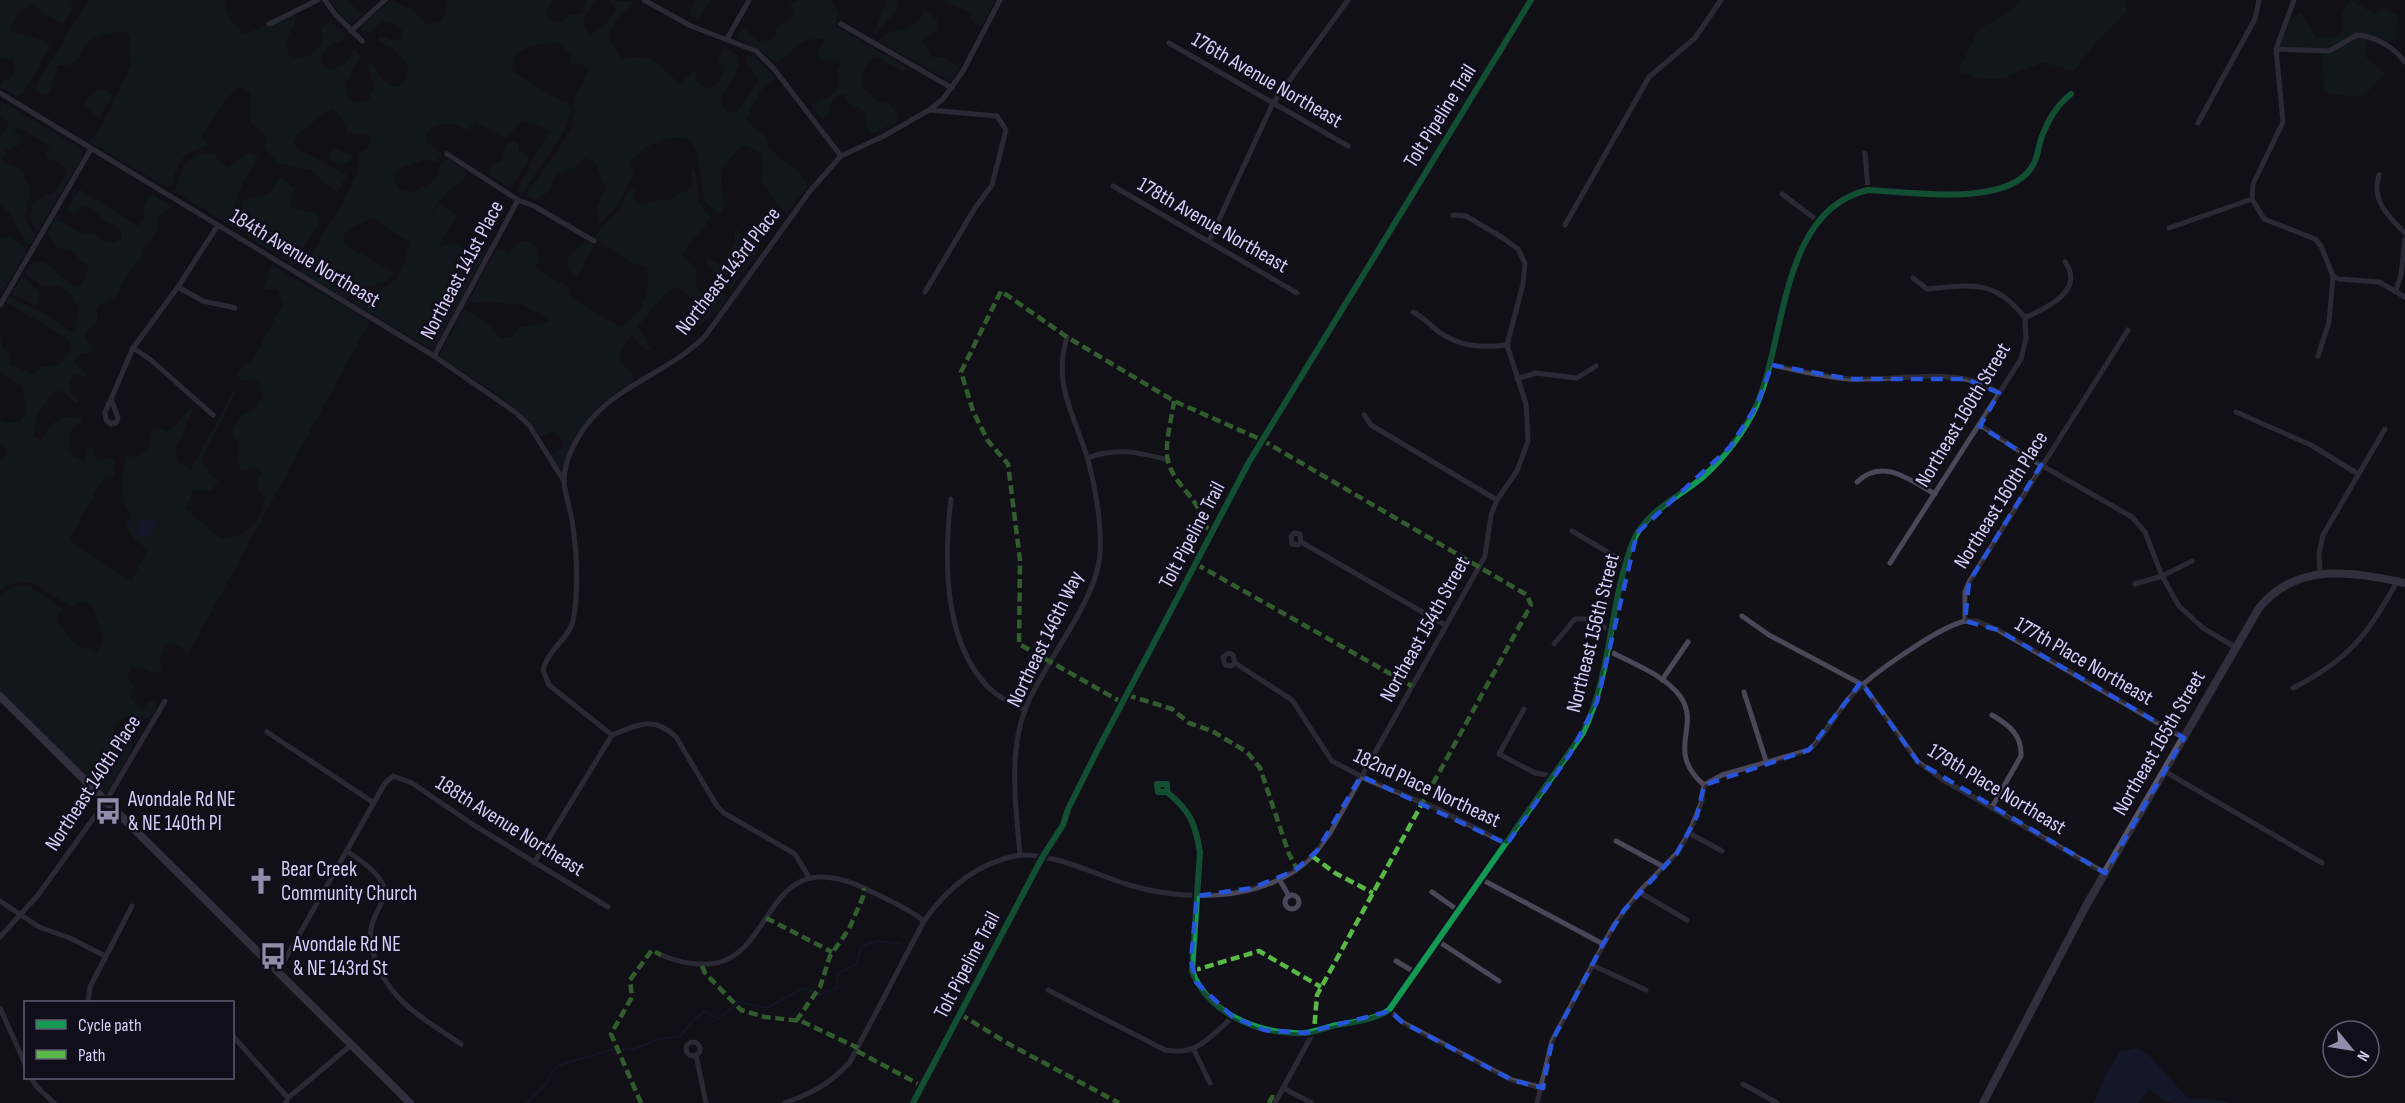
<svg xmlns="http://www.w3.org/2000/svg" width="2405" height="1103" font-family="'Sofia Sans Condensed',sans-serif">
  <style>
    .green { fill: #122122 }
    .water { fill: #141f3b }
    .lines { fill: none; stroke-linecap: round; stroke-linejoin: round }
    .stream { stroke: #141f3b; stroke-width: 1.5 }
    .street { stroke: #494758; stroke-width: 5 }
    .secondary { stroke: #57536a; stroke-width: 8 }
    .quiet { stroke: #58b947; stroke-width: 4.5; stroke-dasharray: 9 4.5; stroke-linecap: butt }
    .cycleway-casing { stroke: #110e1b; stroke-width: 10 }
    .cycleway { stroke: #139951; stroke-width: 6 }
    .marked { fill: none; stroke: #2654da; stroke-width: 4.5; stroke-dasharray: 12 8; stroke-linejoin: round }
    .labels { text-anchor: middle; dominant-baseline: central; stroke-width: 5; stroke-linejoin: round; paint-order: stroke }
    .street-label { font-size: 21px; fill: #d7cef8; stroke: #110e1b }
    .poi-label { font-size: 21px; fill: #d7cef8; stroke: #110e1b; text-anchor: start }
  </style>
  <rect width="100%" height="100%" fill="#121118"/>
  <g class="green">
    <path d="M0,0H70L73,6L63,23L43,13L31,3L17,13L9,31L44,41L50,46L22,95L15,96L0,87L2,81L10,79C15,72 15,67 13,59L0,58Z"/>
    <path d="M89,0H224C227,15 232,26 245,34L294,15L296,22L287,38L288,55L299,59L311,55L322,44V27L330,21L346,35L340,42L329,45L321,57L322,67L333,70L344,65L354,50L360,55L346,82L347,97L354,104L368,100L374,89L368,66L372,63L379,75L391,86H401L406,79L408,65L392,47L377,40L379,36L394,41L400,38L402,31L398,25L384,21L365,34L359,28L391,0C398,4 409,7 414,12C425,21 421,27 439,22L444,15L447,0H553L546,10C549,19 553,22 562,22L569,15L582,13L587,0H598C586,10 579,20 589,34C600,32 611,19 616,9L610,0L633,2C623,20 616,10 608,38L623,59C665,53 654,69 681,83L693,72L696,73L695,81L706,89C719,85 722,80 725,68L718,60L725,47L738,56L739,66L720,100L725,110L736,113L758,81L756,74L745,61L750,55L775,78L760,91L745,121L765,135C772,165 798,158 807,187L786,214L760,180L763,167L760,152L744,145C712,171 722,174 724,210L721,215L705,202L696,149L689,139C666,134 646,144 630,161L634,174L616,207L600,224L596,208L606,190L596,163L585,158L575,167L557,174L548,192L535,200L526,196C540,170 583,131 573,101L590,69L581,64L570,65L571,55L557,42L530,46L515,55L514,65L510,70L561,101H566L571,109L565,129L522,194L516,191L549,131L542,126L520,120L507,139L475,122L467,130C453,122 442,121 428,130L426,141L442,154L436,162L427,159L397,169L394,181L401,191L414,192L435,181L441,163L447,158L468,172C461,184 458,183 448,191C437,201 431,215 425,228L438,204L457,214L439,246L451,244L468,250L478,242L490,245L434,350L431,349L352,303C364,294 389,288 397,278C405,268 406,253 410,242L371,218L345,231L343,240L350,248L395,273L387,281L364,287L346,299L302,273V269C316,245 365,177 359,153L368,148L372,139L367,133H348L340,114L331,108L297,134L294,144L300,150L347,175L337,192L311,170L278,163L265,147L268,138L251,123V92L241,87C221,98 215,118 201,134L208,146C181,151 179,162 171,186H165L90,142L108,114L132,63L128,48L130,36L125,31C101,36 87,33 78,60L68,65H58L49,93L43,94L36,92V85Z"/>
    <polygon points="330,0 345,0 363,14 353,23 347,22"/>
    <polygon points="695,0 710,0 699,20 689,14"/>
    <path d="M800,0H832L838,15L833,25L907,67L904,71L874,56C864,66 861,74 863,89L882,104L888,102L896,112L898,121L870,135L864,111L849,103L844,94L837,96L830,105L829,113L822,119L811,104L827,98L839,88L837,72L842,64L836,60L825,61L818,55L824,39C808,34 789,53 777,62L738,37L739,32L744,29L759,41L770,40L776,34L777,27L792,19L794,9L789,5Z"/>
    <polygon points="885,0 898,0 898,8 889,19 873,35 884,9"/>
    <polygon points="942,0 995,0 981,27 974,23 969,13"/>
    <polygon points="2022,0 2125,0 2126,12 2099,38 2074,71 2043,62 2003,78 1982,79 1958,72 1979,29 2008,13"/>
    <path d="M2351,0L2374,14L2384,9L2398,16L2395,41L2369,37L2365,56L2384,73C2364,100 2356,100 2325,91L2321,51L2276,49L2287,21L2301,12L2315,37H2335L2344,29L2342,13Z"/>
    <path d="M925,10L937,20V29L923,41L931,57H941L959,66L950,81L879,41C892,24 913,37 925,10Z"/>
    <polygon points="105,89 112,95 99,118 84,104 93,92"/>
    <path d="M1,101L82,150L83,155L38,231C23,215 33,196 53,194L66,174V167L48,158L46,153L50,146L18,127L14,131L21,141L17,146L6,150L2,159L5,163L18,167C23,174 31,185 30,194C26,212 20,219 36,235L30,245C15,233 14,211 0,205V136L8,127L7,120L0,115Z"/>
    <polygon points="514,140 519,144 519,151 526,155 528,160 511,188 488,174 492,164 502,161 506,145"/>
    <polygon points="335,148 352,156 350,162 337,164 328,157 330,151"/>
    <path d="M249,152L258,155C248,175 230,198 236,221L233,227L175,192C183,165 184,154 215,154L218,161L228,167Z"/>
    <path d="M691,170H694C701,187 693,203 710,216C707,231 689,238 683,256L697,270L695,281L698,291L708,296L717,292L727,297L718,313L697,326L693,319L695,298L676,287C657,296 652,313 637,326L651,350L643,348L632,335L620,353L619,362L631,371L634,380C595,406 580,423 562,467L558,468L550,455L563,447L558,434L552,432L542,437C517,402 475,380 439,356L464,309L486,322L500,338L513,337L519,328L551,321L522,304C505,307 493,296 476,303L469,301L498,247L508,253L519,242L530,241L537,248L540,260L534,268L570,288L567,293L577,302L621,327C643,315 650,292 648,268L633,263L594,239L602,227L619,212L630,187L635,191L633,202L643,205L652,201L674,199L680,192H687L692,188Z"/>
    <path d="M280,178L294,188C286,211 294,211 314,212L321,220L293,265L244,234C242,221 239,211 245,199L269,193Z"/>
    <path d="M79,189L138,226L145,220L144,209L150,194L171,206L166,212L159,214L156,219L159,229L149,244L144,245L143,255L129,272L115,298L107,299L97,308V319L84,336L93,349L90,353H81L73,362L86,374L84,378L76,374L70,381L71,393L79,400L76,404L65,393L55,390L37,415L34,436L41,440C51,421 60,415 82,417L81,422L71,430L68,452L75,459L86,461L87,447L93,448L97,461L115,458L114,476L105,475L69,540L131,582L148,549L137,542L125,525L132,515C116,496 122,479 126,456L138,457L149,447L150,431L156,427L166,432C178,426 182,412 194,408L176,447L177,462L191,469L233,392H236L203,457L204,468L218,481L212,491L194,489L185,508L220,539C248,536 258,525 265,498L256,485L262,472L255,467L243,470L236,462L240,450L233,430L242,415L257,409L262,396L259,381L242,380L237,375L241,367L253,360L284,302L277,289L263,290L271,265L370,321L187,656L181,646L172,643L165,647L160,659L162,673C150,673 143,666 131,667L127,679L134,687L131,697L138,708L143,709L148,702L154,700L157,706L151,717C133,720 130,710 112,726L115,734L133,748L107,793H103L0,690V595C30,575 36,594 63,609L59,614L58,623L75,645L97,653L103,640L92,603L80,602L71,606C43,593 31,569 0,590V463L5,458L7,449L0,441V420L8,423L21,421L26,412L22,386L0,373V338L3,349L10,353L11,365L33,374L42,366C60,369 72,357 70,340L6,302L9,297C30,308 53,313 67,331H73C78,326 76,324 77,318C82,296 62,282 41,286L25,272L30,264L44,262L73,286H80L85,279V273L89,269L87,263L80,261C77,250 66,249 56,248L48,233L54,221L58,220L83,233L93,234L103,241L114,243L121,239V232L115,225L105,221L92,208L85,206L72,213L67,210Z"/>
    <polygon points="735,229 760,245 759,250 743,273 726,262 729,250 735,242"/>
    <polygon points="10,236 27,250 2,292 0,290 0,239"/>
    <polygon points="585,241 594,245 576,278 567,267 569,256"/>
    <polygon points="708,259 741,276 731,289 706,263"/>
    <path d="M22,277C31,283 40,290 40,302L35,305L11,294Z"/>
  </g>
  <g class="water">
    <polygon points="152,519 156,522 149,537 138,535 137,526 141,520"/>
    <path d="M2138,1048L2150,1056L2187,1098C2202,1100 2216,1098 2230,1103H2174L2165,1101L2149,1089L2138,1103H2094L2107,1072L2120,1052Z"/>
  </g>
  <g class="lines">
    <polyline class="stream" points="527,1103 546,1084 556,1066 611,1050 633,1049 659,1039 681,1036 692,1021 705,1011 718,1019 739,1002 767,1008 804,988 820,994 837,988 838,973 856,965 861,947 877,941 900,944"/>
    <g class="street">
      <polyline points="325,0 335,14 362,41"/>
      <polyline points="644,0 691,26 756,51 774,69 841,156"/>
      <polyline points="2294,0 2276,49 2283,122 2253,184 2252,199 2264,219 2315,239 2321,246 2333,276 2339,279 2379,282 2405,297"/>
      <polyline points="269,24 318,0"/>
      <polyline points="841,24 952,88"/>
      <polyline points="351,31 385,0"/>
      <polyline points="727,39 749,0"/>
      <polyline points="1169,43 1348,146"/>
      <path d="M2276,49L2329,51L2357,35C2375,36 2395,48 2405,62"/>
      <polyline points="0,93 434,356 515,412 529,425 564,481"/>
      <polyline points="2198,123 2255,19 2259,0"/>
      <polyline points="1865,153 1868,190"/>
      <polyline points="447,154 518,200 534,206 594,241"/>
      <path d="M2379,175C2371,201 2388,216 2405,233"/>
      <polyline points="1113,186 1297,293"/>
      <polyline points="1782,194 1818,221"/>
      <polyline points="1565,225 1649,77 1695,38 1721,0"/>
      <polyline points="2169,228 2252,199"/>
      <polyline points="1209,241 1273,103 1348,0"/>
      <path d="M1913,278L1927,289C1972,285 1995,279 2025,318"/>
      <polyline points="178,287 203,301 235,308"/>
      <polyline points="2396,290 2401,275 2405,239"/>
      <polyline points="925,292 975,208 992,185 1006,130 997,116 929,110"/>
      <polyline points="0,305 91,149"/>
      <path d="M1413,312C1423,317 1430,325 1439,332C1460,347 1482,348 1507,345"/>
      <polyline points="133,348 151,360 213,415"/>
      <polyline points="434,356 518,200"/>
      <polyline points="2318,356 2329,322 2333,276"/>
      <path d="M1772,365C1797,370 1823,377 1849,379C1896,382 1959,364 1999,393"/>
      <polyline points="1517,379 1536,373 1577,378 1596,366"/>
      <polyline points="111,399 105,412 106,420 111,424 116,423 118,418 111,399 133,348 178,287 218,225"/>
      <polyline points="2236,412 2311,445 2358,474"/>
      <polyline points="1364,415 1371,425 1497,500"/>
      <polyline points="1980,425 2041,465 2132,517 2145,532 2162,576 2179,606 2203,628 2235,647"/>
      <path d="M1087,458C1117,447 1138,452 1168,460"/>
      <path d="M1857,482C1882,457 1910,480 1935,494"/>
      <path d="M951,499C944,558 943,638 986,685C996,696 1011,703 1025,710"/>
      <polyline points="1572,531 1626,563"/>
      <polyline points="1301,542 1300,534 1294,533 1291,536 1292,544 1298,545 1301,542 1445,625"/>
      <path d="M1890,563L2021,359L2026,339L2025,318C2045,308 2086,291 2065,262"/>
      <polyline points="2320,573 2319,553 2323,535 2385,429"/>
      <polyline points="2135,584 2162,576 2192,561"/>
      <polyline points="1742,616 1769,635 1863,685 1918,762 1943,780 2105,873"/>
      <polyline points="1965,621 1977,621 1998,630 2184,738"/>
      <polyline points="1554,644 1575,619 1585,619 1613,631"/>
      <path d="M1609,651C1632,663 1664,675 1680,696C1702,727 1664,750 1704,785"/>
      <polyline points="1235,663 1233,655 1229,653 1223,657 1225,665 1231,666 1235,663 1292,700 1332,761 1370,781 1436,808 1507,844"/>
      <polyline points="1662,680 1688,642"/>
      <path d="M2293,688C2350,659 2366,636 2397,582"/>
      <polyline points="1744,692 1767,764"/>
      <polyline points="1524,709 1499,754 1535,773 1553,776"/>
      <path d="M1992,715C2009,725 2022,735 2021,756L1992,807"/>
      <polyline points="267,732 374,803"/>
      <path d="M612,735L549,685L543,670C548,648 571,639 574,616C579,583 577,553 572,520C570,508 564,492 564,480C564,458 580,431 595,415C626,382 675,368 706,335L810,191L841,156L884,136L929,110L943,99L963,71L1000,0"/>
      <path d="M612,735C638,725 653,715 676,737L717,806L724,813L795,854L809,877"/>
      <polyline points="2164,771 2322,863"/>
      <path d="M1704,785L1722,775L1809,750C1827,734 1836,712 1852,695C1870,675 1939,627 1965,621V592L1969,582L2128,330"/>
      <path d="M1167,792H1158L1157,784H1167V792C1190,811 1195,822 1200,852L1192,971C1209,1015 1261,1035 1305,1033C1316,1032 1326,1027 1337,1025C1354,1022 1374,1020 1389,1010L1583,733C1612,673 1609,606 1632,544C1644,512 1678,498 1703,477C1724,458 1746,430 1757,404C1786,338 1780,210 1868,190C1909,192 2010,208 2033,165C2038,157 2038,148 2041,139C2048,120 2056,106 2071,94"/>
      <polyline points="1689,833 1722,851"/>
      <polyline points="1616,841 1664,867"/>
      <path d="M348,852C420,898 360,902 372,949C385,999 421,1017 461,1044"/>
      <path d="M1020,855C1060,855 1091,873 1129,885C1183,901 1257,902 1304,864C1315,855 1322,844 1330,833L1485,556L1491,515L1497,500L1517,471L1528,441L1526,404L1507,345L1523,284L1525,263L1518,249L1503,238L1466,216L1453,215"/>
      <polyline points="534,863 612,735"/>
      <polyline points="1279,879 1289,896"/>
      <polyline points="1481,879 1603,944"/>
      <polyline points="1432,892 1459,911"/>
      <polyline points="1639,892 1687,920"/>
      <circle cx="1292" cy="902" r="7"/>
      <polyline points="0,901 39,927 70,938 105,956"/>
      <polyline points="0,937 38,895 106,801 165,701"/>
      <polyline points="1438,941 1499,981"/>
      <path d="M661,955C791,1007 741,825 872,892C889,900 909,909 924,921"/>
      <polyline points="1396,961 1416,973"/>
      <polyline points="1592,965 1646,990"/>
      <polyline points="278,972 385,783 393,776 412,783 472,824 608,907"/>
      <path d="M1048,990L1165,1050C1198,1056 1209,1037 1233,1017"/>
      <polyline points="88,1002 90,987 132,906"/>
      <polyline points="0,1008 26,1066"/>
      <polyline points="1389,1010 1402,1022 1512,1080 1543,1088"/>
      <polyline points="232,1035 288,1098"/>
      <circle cx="693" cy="1049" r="7"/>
      <polyline points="1194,1050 1210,1083"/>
      <polyline points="696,1055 706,1103"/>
      <polyline points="31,1078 36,1086 54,1103"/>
      <polyline points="1743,1084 1777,1103"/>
      <polyline points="1283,1088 1312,1103"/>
      <polyline points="286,1103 288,1098 350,1046"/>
      <path d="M784,1103C811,1094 830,1084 850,1062L924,921C947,888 979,862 1020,855C1016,809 1008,754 1025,710C1042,664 1097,602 1100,554C1102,522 1096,491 1088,460C1075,415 1052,386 1067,337"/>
      <polyline points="1275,1103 1314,1031"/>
      <polyline points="1537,1103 1552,1041 1614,925 1639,892 1677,853 1689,833 1702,801 1704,785"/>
    </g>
    <g class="secondary">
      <polyline points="0,696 410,1103"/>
      <path d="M1983,1103L2087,904L2259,608C2297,561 2353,572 2405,583"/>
    </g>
    <g class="quiet">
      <path d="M1174,401C1172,419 1164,443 1168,461C1174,486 1202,500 1204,526L1213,531"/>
      <polyline points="1196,564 1412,686"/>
      <polyline points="1127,695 1172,709 1189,723 1212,731 1247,752 1260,768 1289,854 1297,869"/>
      <polyline points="1123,703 1019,644 1020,560 1008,464 988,441 973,411 961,372 1001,291 1067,337 1174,401 1262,440 1527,595 1531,605 1317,995 1314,1031"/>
      <polyline points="1312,856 1335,873 1373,893"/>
      <polyline points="766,918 832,952"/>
      <polyline points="702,966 705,973 741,1010 765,1017 801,1021 858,1048"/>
      <polyline points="1192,971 1259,951 1321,987"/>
      <polyline points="960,1014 1007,1043 1119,1103"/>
      <polyline points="796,1021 820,987 830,956 849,929 863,897 864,888"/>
      <polyline points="857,1051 922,1086"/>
      <polyline points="641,1103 611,1034 632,997 630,980 652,950 661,955"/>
      <polyline points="1269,1103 1272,1097 1278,1098"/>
    </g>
    <defs>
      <g id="cycleway">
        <path d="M1167,792H1158L1157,784H1167V792C1190,811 1195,822 1200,852L1192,971C1209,1015 1261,1035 1305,1033C1316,1032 1326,1027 1337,1025C1354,1022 1374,1020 1389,1010L1583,733C1612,673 1609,606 1632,544C1644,512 1678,498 1703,477C1724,458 1746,430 1757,404C1786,338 1780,210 1868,190C1909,192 2010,208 2033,165C2038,157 2038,148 2041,139C2048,120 2056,106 2071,94"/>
        <polyline points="913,1103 1043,856 1063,825 1068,809 1097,751 1249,462 1531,0"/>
      </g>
    </defs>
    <use href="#cycleway" class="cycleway-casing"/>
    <use href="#cycleway" class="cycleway"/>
  </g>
  <path d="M0 0H2405V1103H0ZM1772,365L1850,379H1966L1999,393L1980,426L2041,465L1969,582L1965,621L1998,630L2184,738L2105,873L1918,762L1861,682L1809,750L1704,785L1697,816L1677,853L1624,910L1603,944L1552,1041L1543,1088L1512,1080L1402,1022L1390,1011L1305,1033L1264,1030L1233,1017L1196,982L1191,960L1197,896L1252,888L1294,871L1317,851L1361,776L1507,844L1570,754L1597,702L1637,533L1730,447L1757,405Z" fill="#121118" fill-opacity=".55" fill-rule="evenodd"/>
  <path class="marked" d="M1772,365L1850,379H1966L1999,393L1980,426L2041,465L1969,582L1965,621L1998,630L2184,738L2105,873L1918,762L1861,682L1809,750L1704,785L1697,816L1677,853L1624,910L1603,944L1552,1041L1543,1088L1512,1080L1402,1022L1390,1011L1305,1033L1264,1030L1233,1017L1196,982L1191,960L1197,896L1252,888L1294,871L1317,851L1361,776L1507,844L1570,754L1597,702L1637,533L1730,447L1757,405Z"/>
  <defs>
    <symbol id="bus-bare" viewBox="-9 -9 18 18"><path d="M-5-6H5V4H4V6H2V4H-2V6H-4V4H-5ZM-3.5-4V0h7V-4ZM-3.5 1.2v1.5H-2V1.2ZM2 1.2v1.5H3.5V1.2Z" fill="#928caa" stroke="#110e1b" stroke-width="2.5" paint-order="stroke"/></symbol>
    <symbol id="church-bare" viewBox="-9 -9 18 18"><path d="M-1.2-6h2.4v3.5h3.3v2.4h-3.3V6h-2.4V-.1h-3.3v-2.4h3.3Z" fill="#928caa" stroke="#110e1b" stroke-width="2.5" paint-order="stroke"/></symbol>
  </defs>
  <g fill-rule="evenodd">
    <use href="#bus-bare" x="89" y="792" width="38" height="38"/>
    <use href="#church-bare" x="242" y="862" width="38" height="38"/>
    <use href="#bus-bare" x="254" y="937" width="38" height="38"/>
  </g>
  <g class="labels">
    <g class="street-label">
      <text transform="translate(1267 80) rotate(30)">176th Avenue Northeast</text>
      <text transform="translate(1440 116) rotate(-58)">Tolt Pipeline Trail</text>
      <text transform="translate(1213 225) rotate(30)">178th Avenue Northeast</text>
      <text transform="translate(305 258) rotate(31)">184th Avenue Northeast</text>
      <text transform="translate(462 270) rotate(-62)">Northeast 141st Place</text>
      <text transform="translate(728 271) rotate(-52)">Northeast 143rd Place</text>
      <text transform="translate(1963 415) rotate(-59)">Northeast 160th Street</text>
      <text transform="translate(2001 500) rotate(-58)">Northeast 160th Place</text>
      <text transform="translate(1192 535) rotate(-62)">Tolt Pipeline Trail</text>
      <text transform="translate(1425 629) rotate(-61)">Northeast 154th Street</text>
      <text transform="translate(1593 633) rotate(-76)">Northeast 156th Street</text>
      <text transform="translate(1045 639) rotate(-64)">Northeast 146th Way</text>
      <text transform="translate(2084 661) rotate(30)">177th Place Northeast</text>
      <text transform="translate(2159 743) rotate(-60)">Northeast 165th Street</text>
      <text transform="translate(93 783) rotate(-57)">Northeast 140th Place</text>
      <text transform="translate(1427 788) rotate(25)">182nd Place Northeast</text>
      <text transform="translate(1997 789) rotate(31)">179th Place Northeast</text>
      <text transform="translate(510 826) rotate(32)">188th Avenue Northeast</text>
      <text transform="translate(967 965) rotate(-62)">Tolt Pipeline Trail</text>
    </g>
    <g class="poi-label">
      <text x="128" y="799">Avondale Rd NE<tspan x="128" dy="24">&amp; NE 140th Pl</tspan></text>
      <text x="281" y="869">Bear Creek<tspan x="281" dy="24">Community Church</tspan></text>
      <text x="293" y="944">Avondale Rd NE<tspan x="293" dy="24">&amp; NE 143rd St</tspan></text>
    </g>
  </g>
  <rect x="24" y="1001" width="210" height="78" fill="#110e1b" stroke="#605b73" stroke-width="1.5"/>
  <rect x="36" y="1020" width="30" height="9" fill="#139951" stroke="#605b73" stroke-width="1.5"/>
  <text x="78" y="1031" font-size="18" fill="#d7cef8">Cycle path</text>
  <rect x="36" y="1050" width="30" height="9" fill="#58b947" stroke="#605b73" stroke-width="1.5"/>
  <text x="78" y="1061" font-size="18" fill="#d7cef8">Path</text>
  <g transform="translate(2351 1049) rotate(120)"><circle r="28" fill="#110e1b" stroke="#605b73" stroke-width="1.5"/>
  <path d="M0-4.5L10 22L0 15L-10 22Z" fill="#928caa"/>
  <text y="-9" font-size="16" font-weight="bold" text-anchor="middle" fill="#d7cef8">N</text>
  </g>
</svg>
